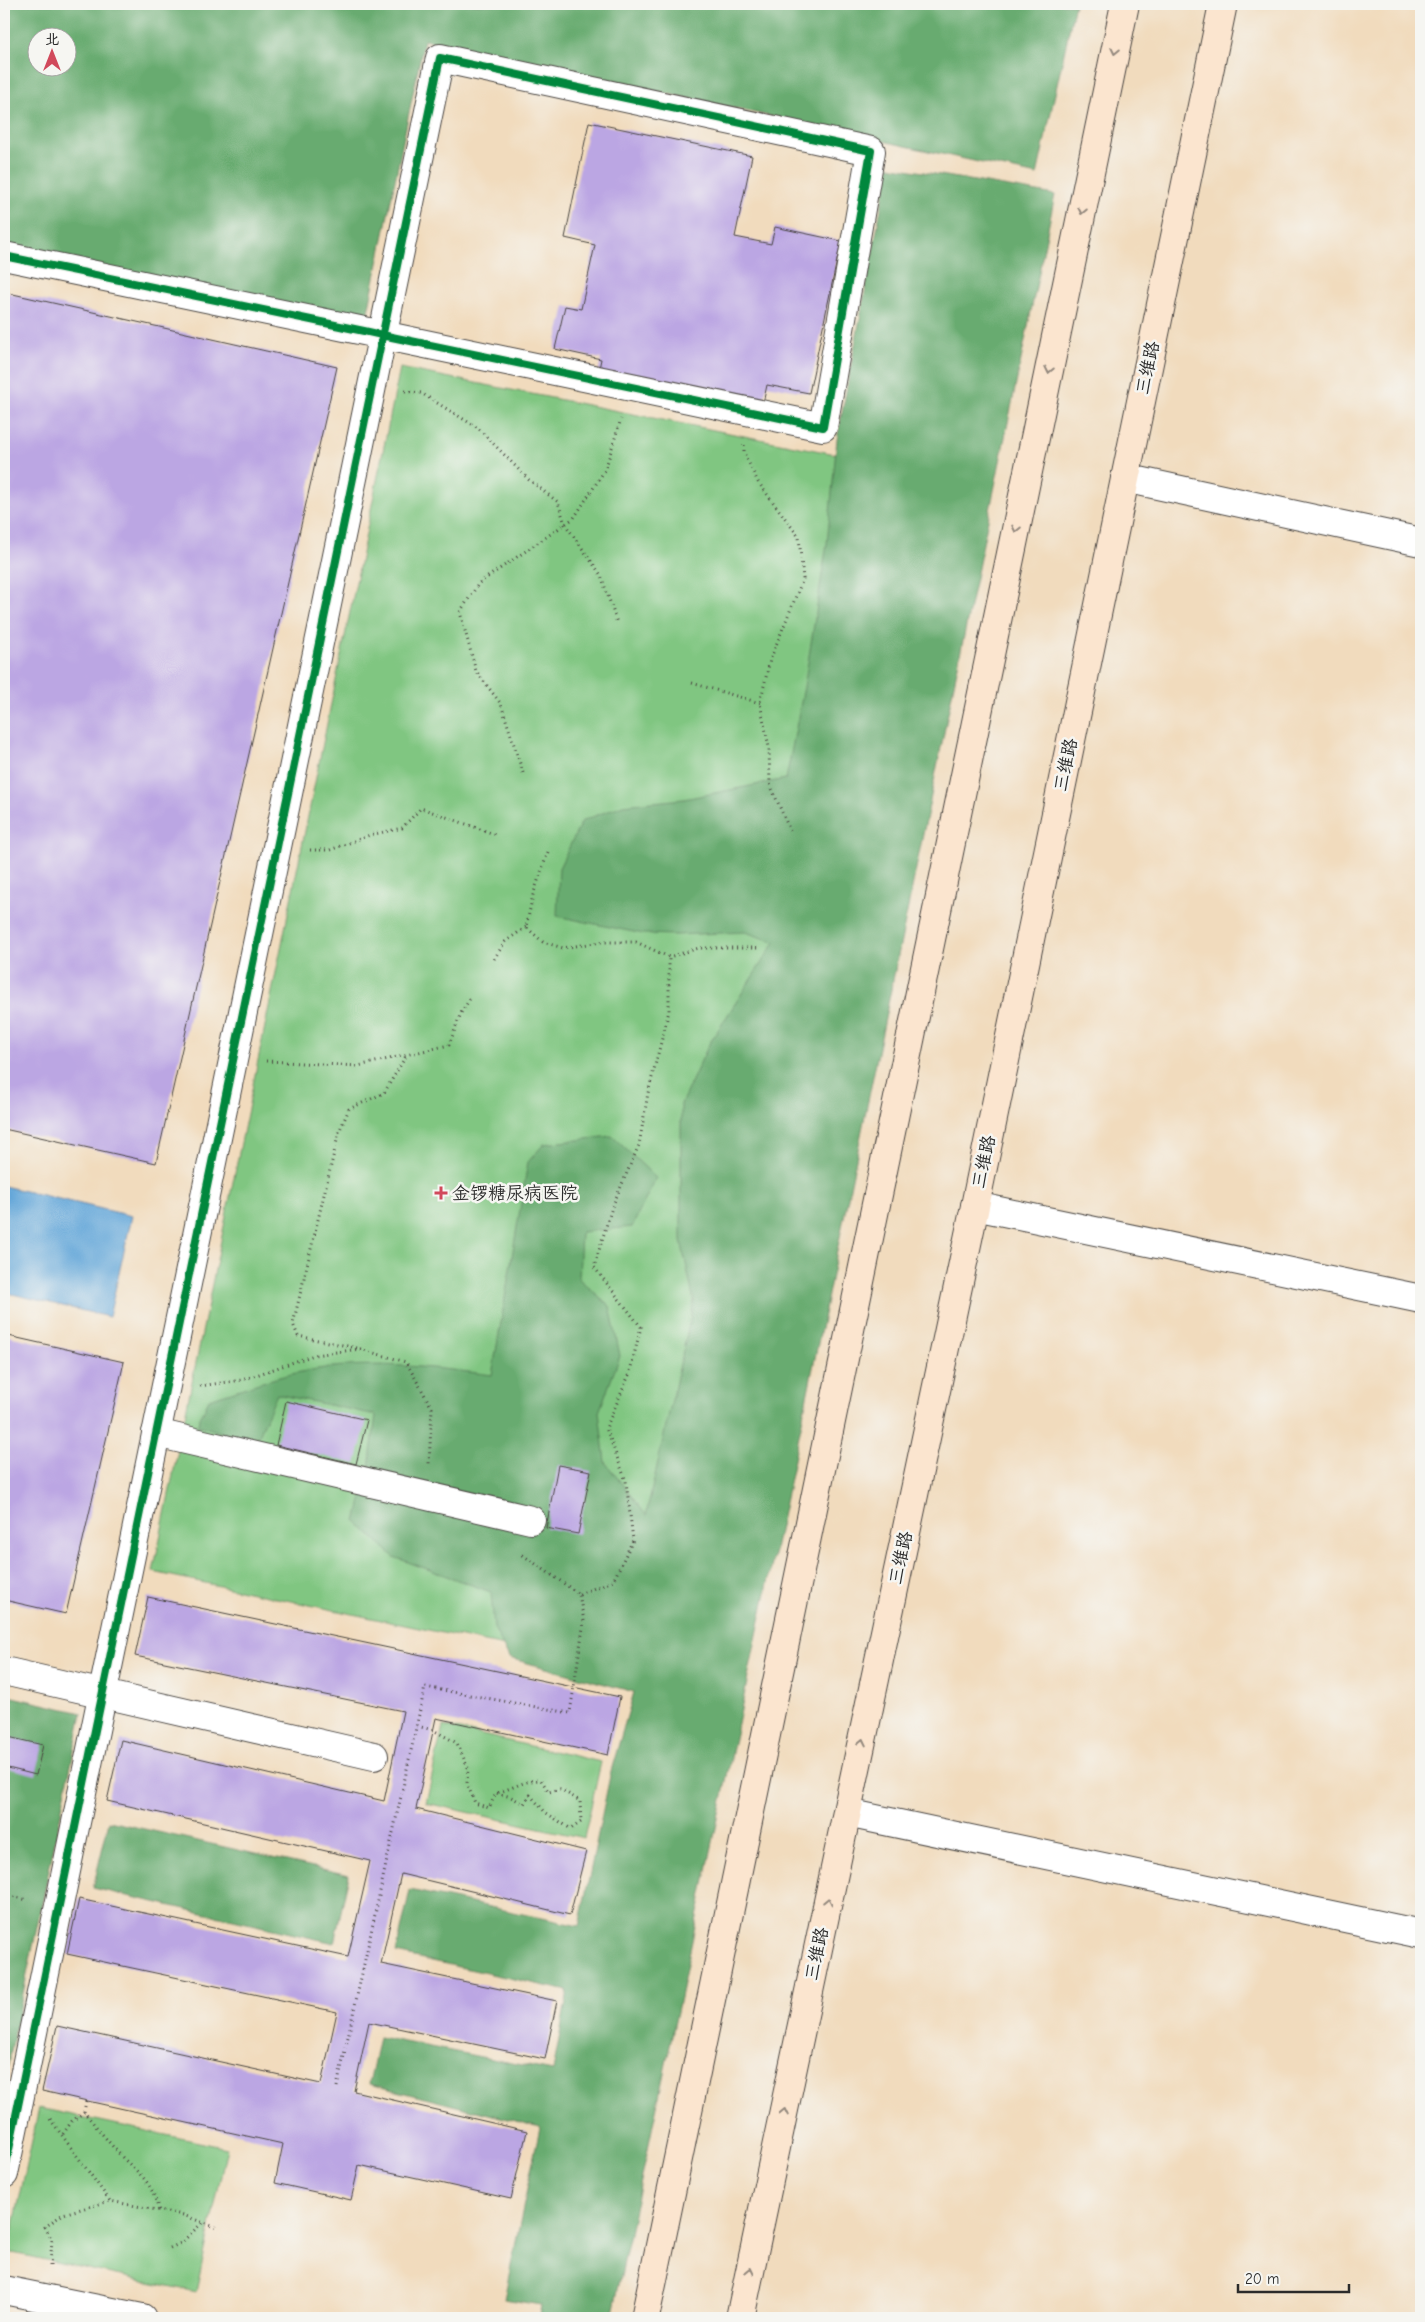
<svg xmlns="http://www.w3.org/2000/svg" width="1425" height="2322" font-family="'Comic Neue','LXGW WenKai TC',sans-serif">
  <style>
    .green { fill: #80c681; stroke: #567856 }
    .forest { fill: #68ab6f; stroke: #4a6b4d; fill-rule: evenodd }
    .water { fill: #65a7d9; stroke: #486982 }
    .building { fill: #bba6e3 }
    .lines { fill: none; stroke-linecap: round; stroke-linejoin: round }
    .street-casing { stroke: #494541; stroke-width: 30 }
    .secondary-casing { stroke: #494541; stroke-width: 30 }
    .path { stroke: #494541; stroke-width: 3; stroke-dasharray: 1 4; stroke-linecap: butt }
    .street { stroke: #fff; stroke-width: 28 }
    .secondary { stroke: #fbe5cf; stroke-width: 28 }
    .cycleway-casing { stroke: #f6f6f2; stroke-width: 11 }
    .cycleway { stroke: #00873e; stroke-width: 8 }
    .oneway { stroke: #93887d }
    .poi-dot { fill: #d1495b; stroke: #f6f6f2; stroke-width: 2 }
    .labels { text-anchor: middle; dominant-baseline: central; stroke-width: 5; stroke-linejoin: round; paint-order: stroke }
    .street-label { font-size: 18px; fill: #2b2b2b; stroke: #f6f6f2 }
    .poi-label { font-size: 18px; fill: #2b2b2b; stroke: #f6f6f2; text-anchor: start }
  </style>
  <rect width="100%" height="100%" fill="#f6f6f2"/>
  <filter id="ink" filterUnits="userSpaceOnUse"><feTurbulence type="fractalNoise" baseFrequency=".02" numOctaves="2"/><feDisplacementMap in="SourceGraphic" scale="10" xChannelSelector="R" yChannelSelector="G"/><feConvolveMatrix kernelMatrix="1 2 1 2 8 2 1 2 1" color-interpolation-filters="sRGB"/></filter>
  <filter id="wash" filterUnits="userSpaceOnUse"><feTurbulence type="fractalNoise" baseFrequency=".0096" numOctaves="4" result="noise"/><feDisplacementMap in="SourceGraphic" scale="20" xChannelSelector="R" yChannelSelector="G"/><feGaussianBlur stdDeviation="1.12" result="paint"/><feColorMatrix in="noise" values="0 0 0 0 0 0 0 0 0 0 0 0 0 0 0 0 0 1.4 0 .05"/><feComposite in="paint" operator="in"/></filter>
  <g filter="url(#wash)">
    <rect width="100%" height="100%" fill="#f1dbbd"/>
    <g class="green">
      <polygon points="400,368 886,464 637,1674 153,1572"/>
      <polygon points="443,1726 601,1762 584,1838 426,1803"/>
      <polygon points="39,2108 227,2148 196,2292 8,2252"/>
    </g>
    <g class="forest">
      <path d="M4,4H1075L1037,175L424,40L364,331L4,256ZM38,38H68V68H38Z"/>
      <path d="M889,166L1055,195L789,1484L612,2318H539L541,2305L504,2299L540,2127L369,2084L379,2037L553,2071L568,1991L396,1953L410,1890L579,1926L611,1771L634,1692L509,1658L494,1628L491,1592L394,1557L356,1522L369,1468L376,1415L277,1394L256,1442L197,1425L209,1399C239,1390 270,1378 301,1372C362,1359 431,1367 492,1375L528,1162L544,1144L612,1136L656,1178L632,1227L581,1232L579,1279L610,1306L620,1356L599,1412L605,1462L646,1515L694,1302L681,1240V1104L709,1044L775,942L745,932L675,935L643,934L557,916L559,868L582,821L623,805L684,799L786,779L804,687L827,544L837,439Z"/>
      <polygon points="4,1695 82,1713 4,2084"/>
      <polygon points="109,1821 349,1875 334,1943 93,1888"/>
    </g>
    <polygon class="water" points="4,1186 132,1216 109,1317 4,1292"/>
    <g id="blocks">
      <g class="building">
        <polygon points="589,122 752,156 735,237 771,244 775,227 841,241 809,393 767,385 762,408 598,374 601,359 555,349 565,306 581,309 595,245 565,238"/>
        <polygon points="4,292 337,367 156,1163 4,1129"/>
        <polygon points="4,1335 124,1362 66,1614 4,1600"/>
        <polygon points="286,1401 367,1420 356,1464 276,1445"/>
        <polygon points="558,1465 591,1471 578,1534 546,1528"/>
        <polygon points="148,1597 620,1697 608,1755 436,1718 416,1809 586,1851 570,1915 401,1874 381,1964 557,2001 545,2059 369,2022 354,2091 527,2131 511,2199 359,2165 351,2200 275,2183 283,2144 42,2091 57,2026 321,2084 337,2012 67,1954 79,1899 348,1957 370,1861 107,1801 121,1740 384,1801 403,1711 135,1656"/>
        <polygon points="4,1736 43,1745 36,1775 4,1767"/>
      </g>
    </g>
  </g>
  <g filter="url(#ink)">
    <use href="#blocks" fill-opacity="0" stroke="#494541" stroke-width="1"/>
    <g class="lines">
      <defs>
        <g id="street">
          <polyline points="4,256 364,331 382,335 823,427 871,151 440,58 372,386 73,1837 4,2174"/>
          <polyline points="1125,478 1421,542"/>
          <polyline points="975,1206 1421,1299"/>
          <polyline points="156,1433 531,1520"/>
          <polyline points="4,1671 374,1756"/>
          <polyline points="847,1813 1421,1934"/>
          <polyline points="4,2290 142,2318"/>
        </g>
        <g id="secondary">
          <polyline points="645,2318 1125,4"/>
          <polyline points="740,2318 975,1206 1223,4"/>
        </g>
      </defs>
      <use href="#street" class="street-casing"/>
      <use href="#secondary" class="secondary-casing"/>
      <g class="path">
        <polyline points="405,391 421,393 478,428 529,480 558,502 565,524 601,575 617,623"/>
        <polyline points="744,445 744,453 758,482 799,537 803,579 770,660 760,703 769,747 770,784 790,831"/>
        <polyline points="692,683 760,703"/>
        <polyline points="523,773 501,704 476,671 460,612 479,583 574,518 605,470 621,419"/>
        <polyline points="310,850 330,850 370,835 402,828 421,808 497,835"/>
        <polyline points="548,852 533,895 526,927 543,942 563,948 601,942 636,942 669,957 699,948 761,948"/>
        <polyline points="494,959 505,942 526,927"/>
        <polyline points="266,1061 358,1066 449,1045 461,1013 471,997"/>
        <polyline points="357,1348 298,1336 293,1324 339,1132 349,1109 384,1093 406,1056"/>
        <polyline points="200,1386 242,1380 314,1355 360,1349 406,1362 432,1408 429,1464"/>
        <polyline points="579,1594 613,1581 633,1540 626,1481 606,1428 629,1375 641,1327 594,1267 612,1207 639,1145 648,1093 669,1011 669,957"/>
        <path d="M417,1726L433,1730L457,1743L468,1768L467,1783L475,1803L489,1808L496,1793L511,1797L524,1804L530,1795L545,1812L571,1829L581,1822L580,1801L560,1789L549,1792L541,1780C524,1780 512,1789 496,1793"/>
        <polyline points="4,1894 27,1900"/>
        <polyline points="337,2087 425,1687 570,1713 584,1621 579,1594 520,1553"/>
        <path d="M86,2101L84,2112C97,2127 109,2143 122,2157C144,2179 150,2179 159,2211"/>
        <polyline points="50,2119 110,2201 183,2215 217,2228"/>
        <polyline points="63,2134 72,2121 84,2112"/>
        <polyline points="170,2248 181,2243 202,2223"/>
        <polyline points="50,2266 52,2240 45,2227 63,2214 110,2201"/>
      </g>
      <use href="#street" class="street"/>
      <use href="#secondary" class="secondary"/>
      <defs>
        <polyline id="cycleway" points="4,256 364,331 382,335 823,427 871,151 440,58 372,386 73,1837 4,2174"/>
      </defs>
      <use href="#cycleway" class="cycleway-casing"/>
      <use href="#cycleway" class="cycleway"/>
    </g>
    <defs><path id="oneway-chevron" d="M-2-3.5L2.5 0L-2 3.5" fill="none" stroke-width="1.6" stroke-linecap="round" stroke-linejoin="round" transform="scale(1.25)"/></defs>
    <g class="oneway">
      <use href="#oneway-chevron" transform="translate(1115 51) rotate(102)"/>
      <use href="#oneway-chevron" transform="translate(1082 211) rotate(102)"/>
      <use href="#oneway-chevron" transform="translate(1049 370) rotate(102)"/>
      <use href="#oneway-chevron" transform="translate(1016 529) rotate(102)"/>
      <use href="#oneway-chevron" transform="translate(862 1742) rotate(-78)"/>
      <use href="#oneway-chevron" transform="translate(828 1901) rotate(-78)"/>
      <use href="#oneway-chevron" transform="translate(784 2112) rotate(-78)"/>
      <use href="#oneway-chevron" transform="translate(750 2271) rotate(-78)"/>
    </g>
  </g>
  <path class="poi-dot" d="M438.5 1185.5h5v5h5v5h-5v5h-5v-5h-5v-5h5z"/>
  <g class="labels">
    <g class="street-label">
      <text transform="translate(1148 368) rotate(-78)">三维路</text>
      <text transform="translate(1066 765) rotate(-78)">三维路</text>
      <text transform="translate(984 1162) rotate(-78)">三维路</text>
      <text transform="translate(901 1558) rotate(-78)">三维路</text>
      <text transform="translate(817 1954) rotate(-78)">三维路</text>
    </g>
    <g class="poi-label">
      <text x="452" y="1193">金锣糖尿病医院</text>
    </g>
  </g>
  <rect width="1425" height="2322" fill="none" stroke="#f6f6f2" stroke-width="20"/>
  <g transform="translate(52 52)"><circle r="24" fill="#f6f6f2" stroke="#a5a5a2"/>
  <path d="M0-4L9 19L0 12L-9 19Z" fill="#d1495b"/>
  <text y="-8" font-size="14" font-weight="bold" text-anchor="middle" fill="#2b2b2b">北</text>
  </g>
  <path d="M1238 2284v8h111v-8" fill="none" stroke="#2b2b2b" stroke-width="2.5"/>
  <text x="1245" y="2284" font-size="15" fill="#2b2b2b" stroke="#f6f6f2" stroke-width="4" paint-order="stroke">20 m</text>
</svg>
